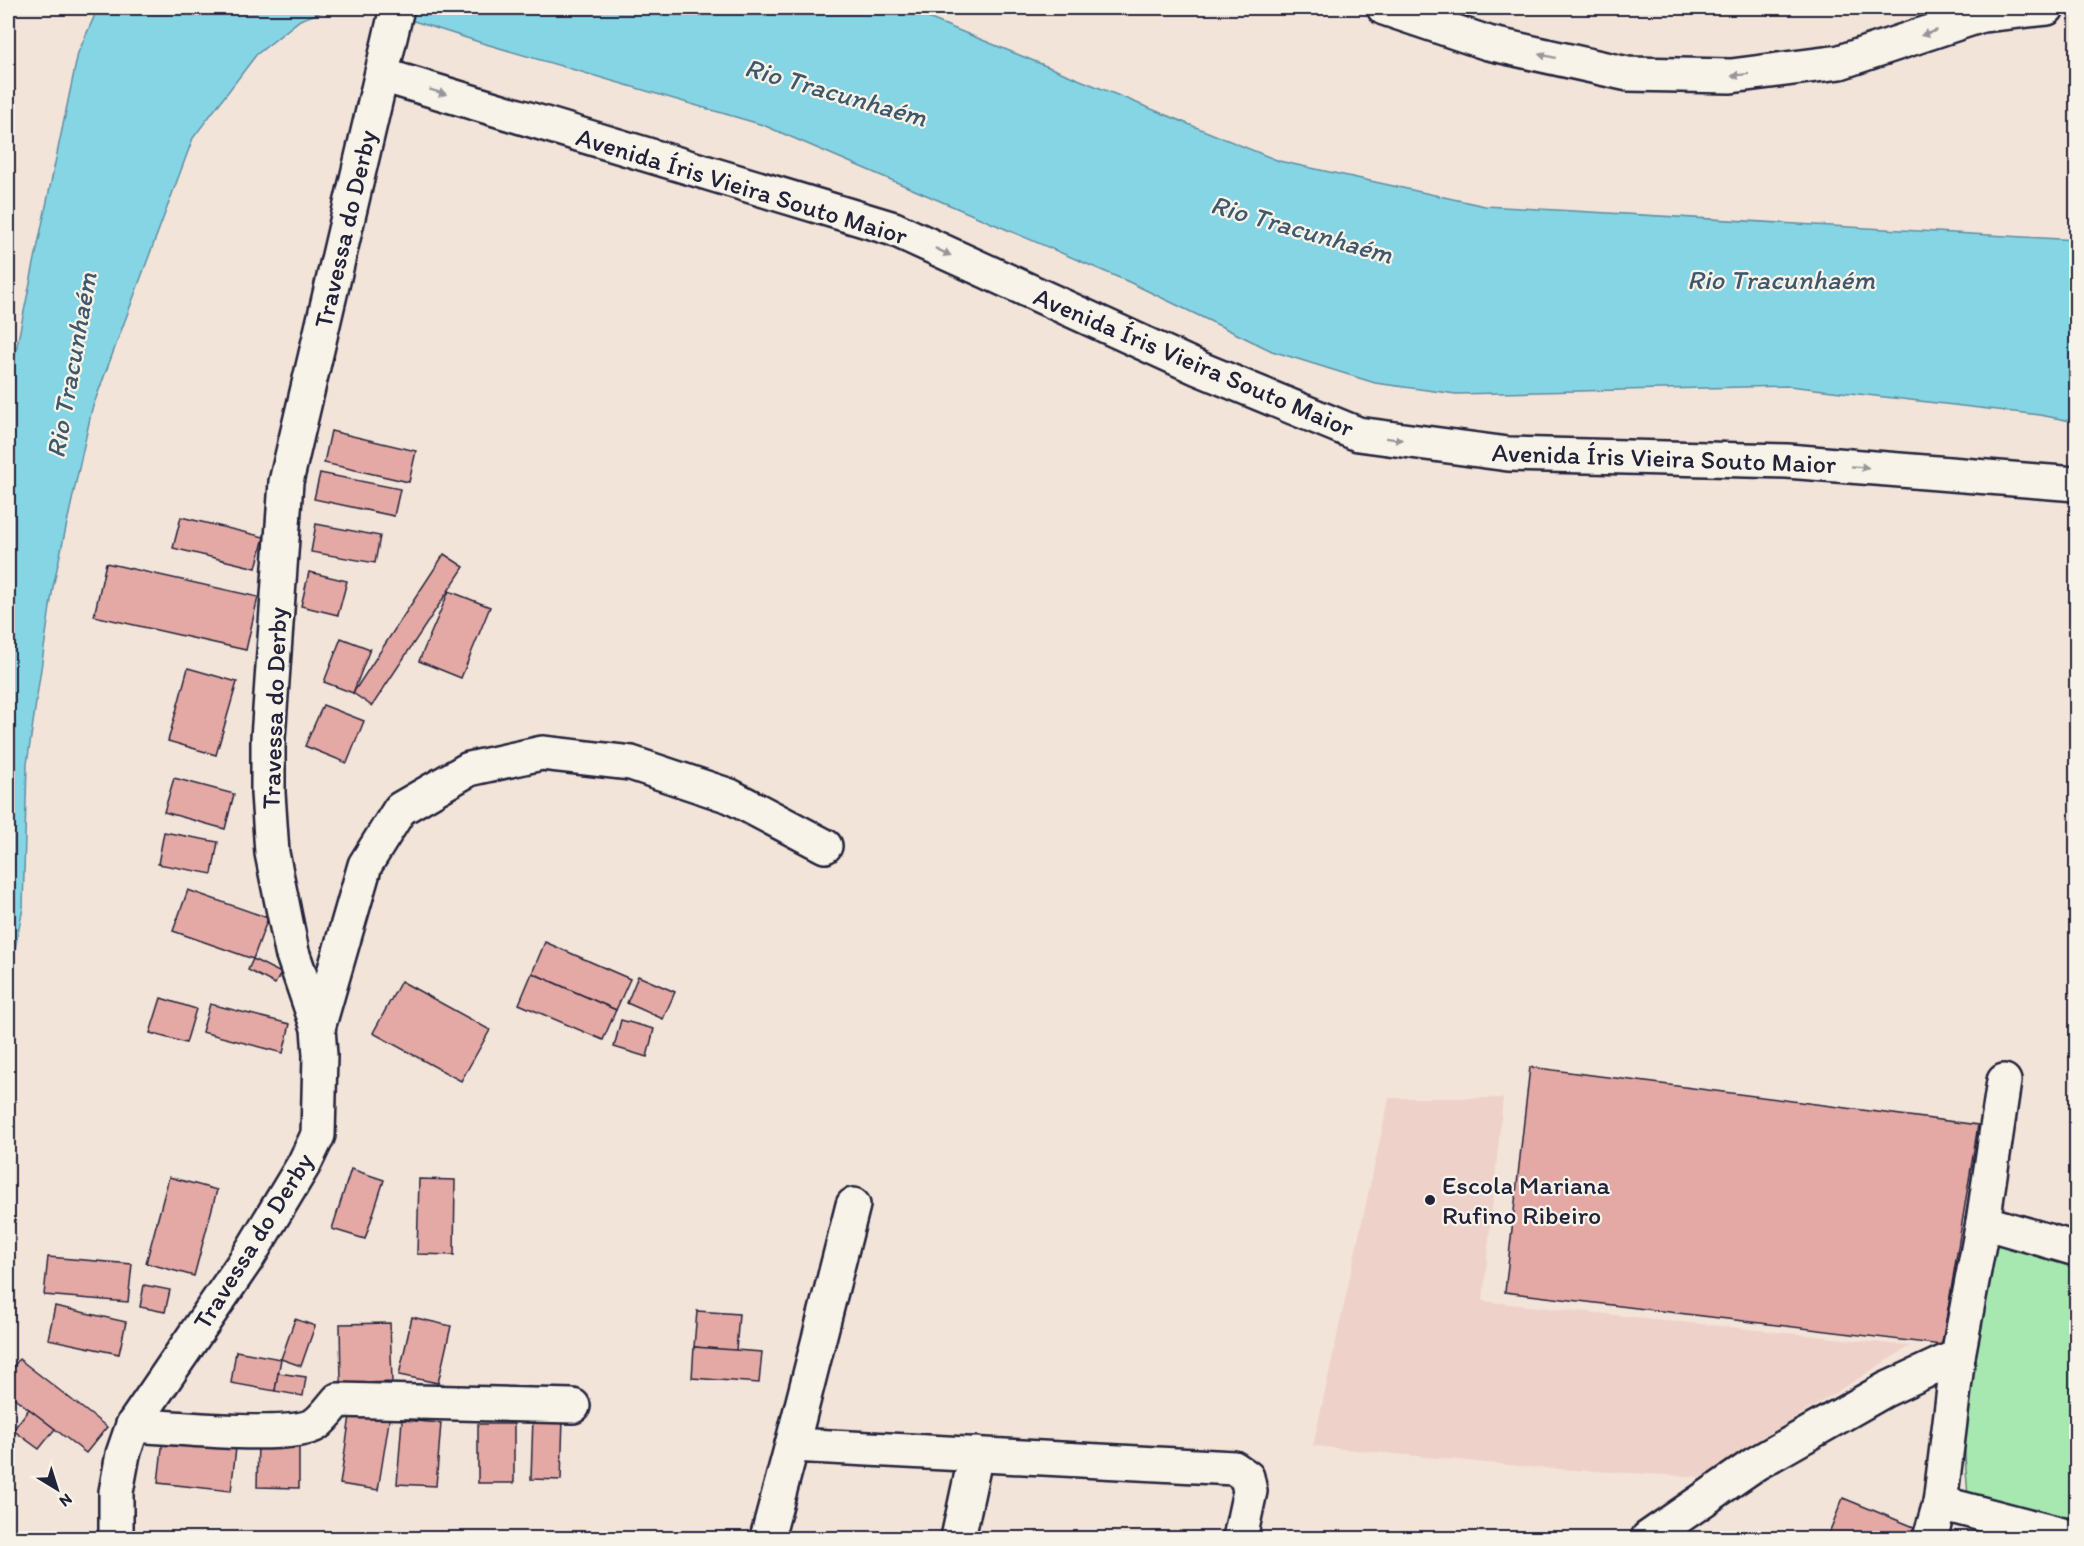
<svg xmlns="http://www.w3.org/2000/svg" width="2084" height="1546" font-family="Itim,sans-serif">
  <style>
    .built { fill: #eed2ca }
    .green { fill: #a7e8b1; stroke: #648576; stroke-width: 1.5 }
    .water { fill: #86d5e5; stroke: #5e8da1; stroke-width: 1.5 }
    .building { fill: #e4a9a4; stroke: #22223b; stroke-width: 1.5 }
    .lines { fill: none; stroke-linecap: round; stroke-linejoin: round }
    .minor-casing { stroke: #22223b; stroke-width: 38 }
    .minor { stroke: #f7f3e8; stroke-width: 33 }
    .oneway { fill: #97959a }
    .poi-dot { fill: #22223b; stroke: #f7f3e8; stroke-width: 2 }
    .labels { text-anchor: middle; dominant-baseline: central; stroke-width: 4.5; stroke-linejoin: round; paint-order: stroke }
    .street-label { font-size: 26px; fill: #22223b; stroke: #f7f3e8 }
    .poi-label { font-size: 26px; fill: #22223b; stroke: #f7f3e8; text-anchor: start }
    .water-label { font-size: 27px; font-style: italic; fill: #40586e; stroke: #f7f3e8 }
  </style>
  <rect width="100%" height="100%" fill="#f3e4da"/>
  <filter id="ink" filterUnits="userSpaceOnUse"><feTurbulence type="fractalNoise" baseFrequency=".0167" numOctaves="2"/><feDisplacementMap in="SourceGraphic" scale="12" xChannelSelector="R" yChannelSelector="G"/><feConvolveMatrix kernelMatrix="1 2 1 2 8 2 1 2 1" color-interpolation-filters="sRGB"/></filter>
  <g filter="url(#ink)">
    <polygon class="built" points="1389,1098 1503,1098 1483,1301 1910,1346 1702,1477 1537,1468 1313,1446"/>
    <polygon class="green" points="1983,1222 2076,1248 2076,1525 1968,1498 1958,1356"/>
    <g class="water">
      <polygon points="98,8 332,8 300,20 256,55 193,138 92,409 53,587 27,764 23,908 8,985 8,388 78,53"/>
      <polygon points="373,8 888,8 921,15 1279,161 1485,206 2076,240 2076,422 2040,415 1789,386 1456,394 1375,383 1272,351 1129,282 763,125 479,42"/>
    </g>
    <g class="building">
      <polygon points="331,431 416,451 409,482 324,463"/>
      <polygon points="320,473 400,489 394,516 314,499"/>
      <polygon points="181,517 264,537 256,568 173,548"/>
      <polygon points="316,524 380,536 375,563 311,552"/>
      <polygon points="444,554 464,567 372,706 353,693"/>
      <polygon points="106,563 258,597 246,650 94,616"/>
      <polygon points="309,572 347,581 338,615 301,606"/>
      <polygon points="449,591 490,607 461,678 419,661"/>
      <polygon points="341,638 370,649 353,693 324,682"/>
      <polygon points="188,668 237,682 216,755 168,741"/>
      <polygon points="323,705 364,721 347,763 305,746"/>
      <polygon points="174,778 234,794 225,829 164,812"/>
      <polygon points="164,832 218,842 212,874 158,864"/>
      <polygon points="188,890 268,918 253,959 173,931"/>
      <polygon points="545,942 630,979 616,1010 532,973"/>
      <polygon points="253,959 281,973 275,984 248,970"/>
      <polygon points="532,973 616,1010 603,1040 519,1004"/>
      <polygon points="638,976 675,992 663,1019 627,1003"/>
      <polygon points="401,981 490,1030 461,1081 373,1033"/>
      <polygon points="161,998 196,1009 186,1043 150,1033"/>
      <polygon points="210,1004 290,1024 283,1053 202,1032"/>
      <polygon points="621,1020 654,1029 647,1057 614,1047"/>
      <polygon points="1530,1067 1978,1125 1942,1345 1505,1292"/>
      <polygon points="351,1169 384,1180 365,1239 332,1229"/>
      <polygon points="169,1177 217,1190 194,1276 146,1263"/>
      <polygon points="419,1179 455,1180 454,1255 417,1254"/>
      <polygon points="48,1257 132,1264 128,1302 44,1295"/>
      <polygon points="144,1285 170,1290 165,1312 140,1307"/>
      <polygon points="55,1306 126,1322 119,1354 48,1339"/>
      <polygon points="697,1311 739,1314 736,1351 694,1347"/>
      <polygon points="412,1317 451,1326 438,1383 399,1375"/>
      <polygon points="295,1319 315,1326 301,1366 281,1359"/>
      <polygon points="390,1323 392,1382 341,1384 340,1324"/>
      <polygon points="694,1347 762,1352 759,1383 692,1378"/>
      <polygon points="236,1351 281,1359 275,1391 231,1383"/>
      <polygon points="19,1359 107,1427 86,1453 8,1393 8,1374"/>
      <polygon points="278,1373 306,1377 303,1396 275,1391"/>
      <polygon points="29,1409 55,1429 39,1449 13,1430"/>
      <polygon points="390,1415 378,1490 340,1484 350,1416"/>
      <polygon points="533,1417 563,1418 561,1480 531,1479"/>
      <polygon points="402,1420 441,1423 436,1486 397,1484"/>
      <rect x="478" y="1424" width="36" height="59"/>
      <polygon points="163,1439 236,1448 231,1491 158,1483"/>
      <polygon points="258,1441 299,1441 299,1488 257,1487"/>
      <polygon points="1843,1498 1914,1527 1910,1538 1827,1538"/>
    </g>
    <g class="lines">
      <defs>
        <g id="minor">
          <polyline points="1384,8 1488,43 1628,74 1731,76 1840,62 1982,15 2047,8"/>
          <polyline points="382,75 894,229 1198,368 1358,434 1508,454 1787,461 2076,484"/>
          <polyline points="318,1028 365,865 400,809 469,769 542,753 631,763 730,796 825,846"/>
          <polyline points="1983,1222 2076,1249"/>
          <path d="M133,1425C167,1427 291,1440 316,1424C324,1418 332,1407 338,1400L573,1406"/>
          <polyline points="792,1445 853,1205"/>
          <polyline points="1940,1503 2074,1538"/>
          <polyline points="116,1538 116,1492 123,1454 133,1425 248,1257 304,1164 318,1135 320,1055 318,1028 292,952 272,853 268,793 268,738 286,482 397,8"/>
          <polyline points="767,1538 792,1445 1234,1468 1247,1477 1250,1491 1240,1538"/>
          <polyline points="958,1538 976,1454"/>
          <polyline points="1648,1538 1755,1464 1885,1390 1958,1356"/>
          <polyline points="1930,1538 1940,1503 1958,1356 1983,1222 2004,1081"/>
        </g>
      </defs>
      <use href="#minor" class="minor-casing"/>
      <use href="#minor" class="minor"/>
    </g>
    <defs><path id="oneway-solid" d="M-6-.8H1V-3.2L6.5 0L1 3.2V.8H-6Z" transform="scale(1.5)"/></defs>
    <g class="oneway">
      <use href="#oneway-solid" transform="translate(1929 33) rotate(162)"/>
      <use href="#oneway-solid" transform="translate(1547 56) rotate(-168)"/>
      <use href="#oneway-solid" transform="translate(1740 75) rotate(173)"/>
      <use href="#oneway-solid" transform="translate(438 92) rotate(17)"/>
      <use href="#oneway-solid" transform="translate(943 252) rotate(25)"/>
      <use href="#oneway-solid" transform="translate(1394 439) rotate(7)"/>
      <use href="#oneway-solid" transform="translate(1860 467) rotate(4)"/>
    </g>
  </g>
  <circle class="poi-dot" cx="1430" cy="1200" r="6"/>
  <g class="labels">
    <g class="street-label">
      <text transform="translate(742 186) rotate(17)">Avenida Íris Vieira Souto Maior</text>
      <text transform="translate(345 229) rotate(-77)">Travessa do Derby</text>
      <text transform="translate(1194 362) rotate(23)">Avenida Íris Vieira Souto Maior</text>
      <text transform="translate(1664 458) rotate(2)">Avenida Íris Vieira Souto Maior</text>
      <text transform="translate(274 708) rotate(-88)">Travessa do Derby</text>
      <text transform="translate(253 1241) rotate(-58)">Travessa do Derby</text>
    </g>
    <g class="poi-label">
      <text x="1442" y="1185">Escola Mariana<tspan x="1442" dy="30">Rufino Ribeiro</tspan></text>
    </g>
    <g class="water-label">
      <text transform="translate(836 92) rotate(16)">Rio Tracunhaém</text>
      <text transform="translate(1302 229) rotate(16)">Rio Tracunhaém</text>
      <text x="1781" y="279">Rio Tracunhaém</text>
      <text transform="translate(71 365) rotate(-80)">Rio Tracunhaém</text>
    </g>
  </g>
  <rect width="2084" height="1546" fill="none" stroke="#f7f3e8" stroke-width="30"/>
  <rect x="15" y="15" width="2054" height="1516" fill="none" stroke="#22223b" stroke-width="2" filter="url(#ink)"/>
  <g transform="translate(57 1489) rotate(142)" stroke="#f7f3e8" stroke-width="4.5" paint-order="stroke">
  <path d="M0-4.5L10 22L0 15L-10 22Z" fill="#22223b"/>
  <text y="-9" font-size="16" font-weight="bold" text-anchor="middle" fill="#22223b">N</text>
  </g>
</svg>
